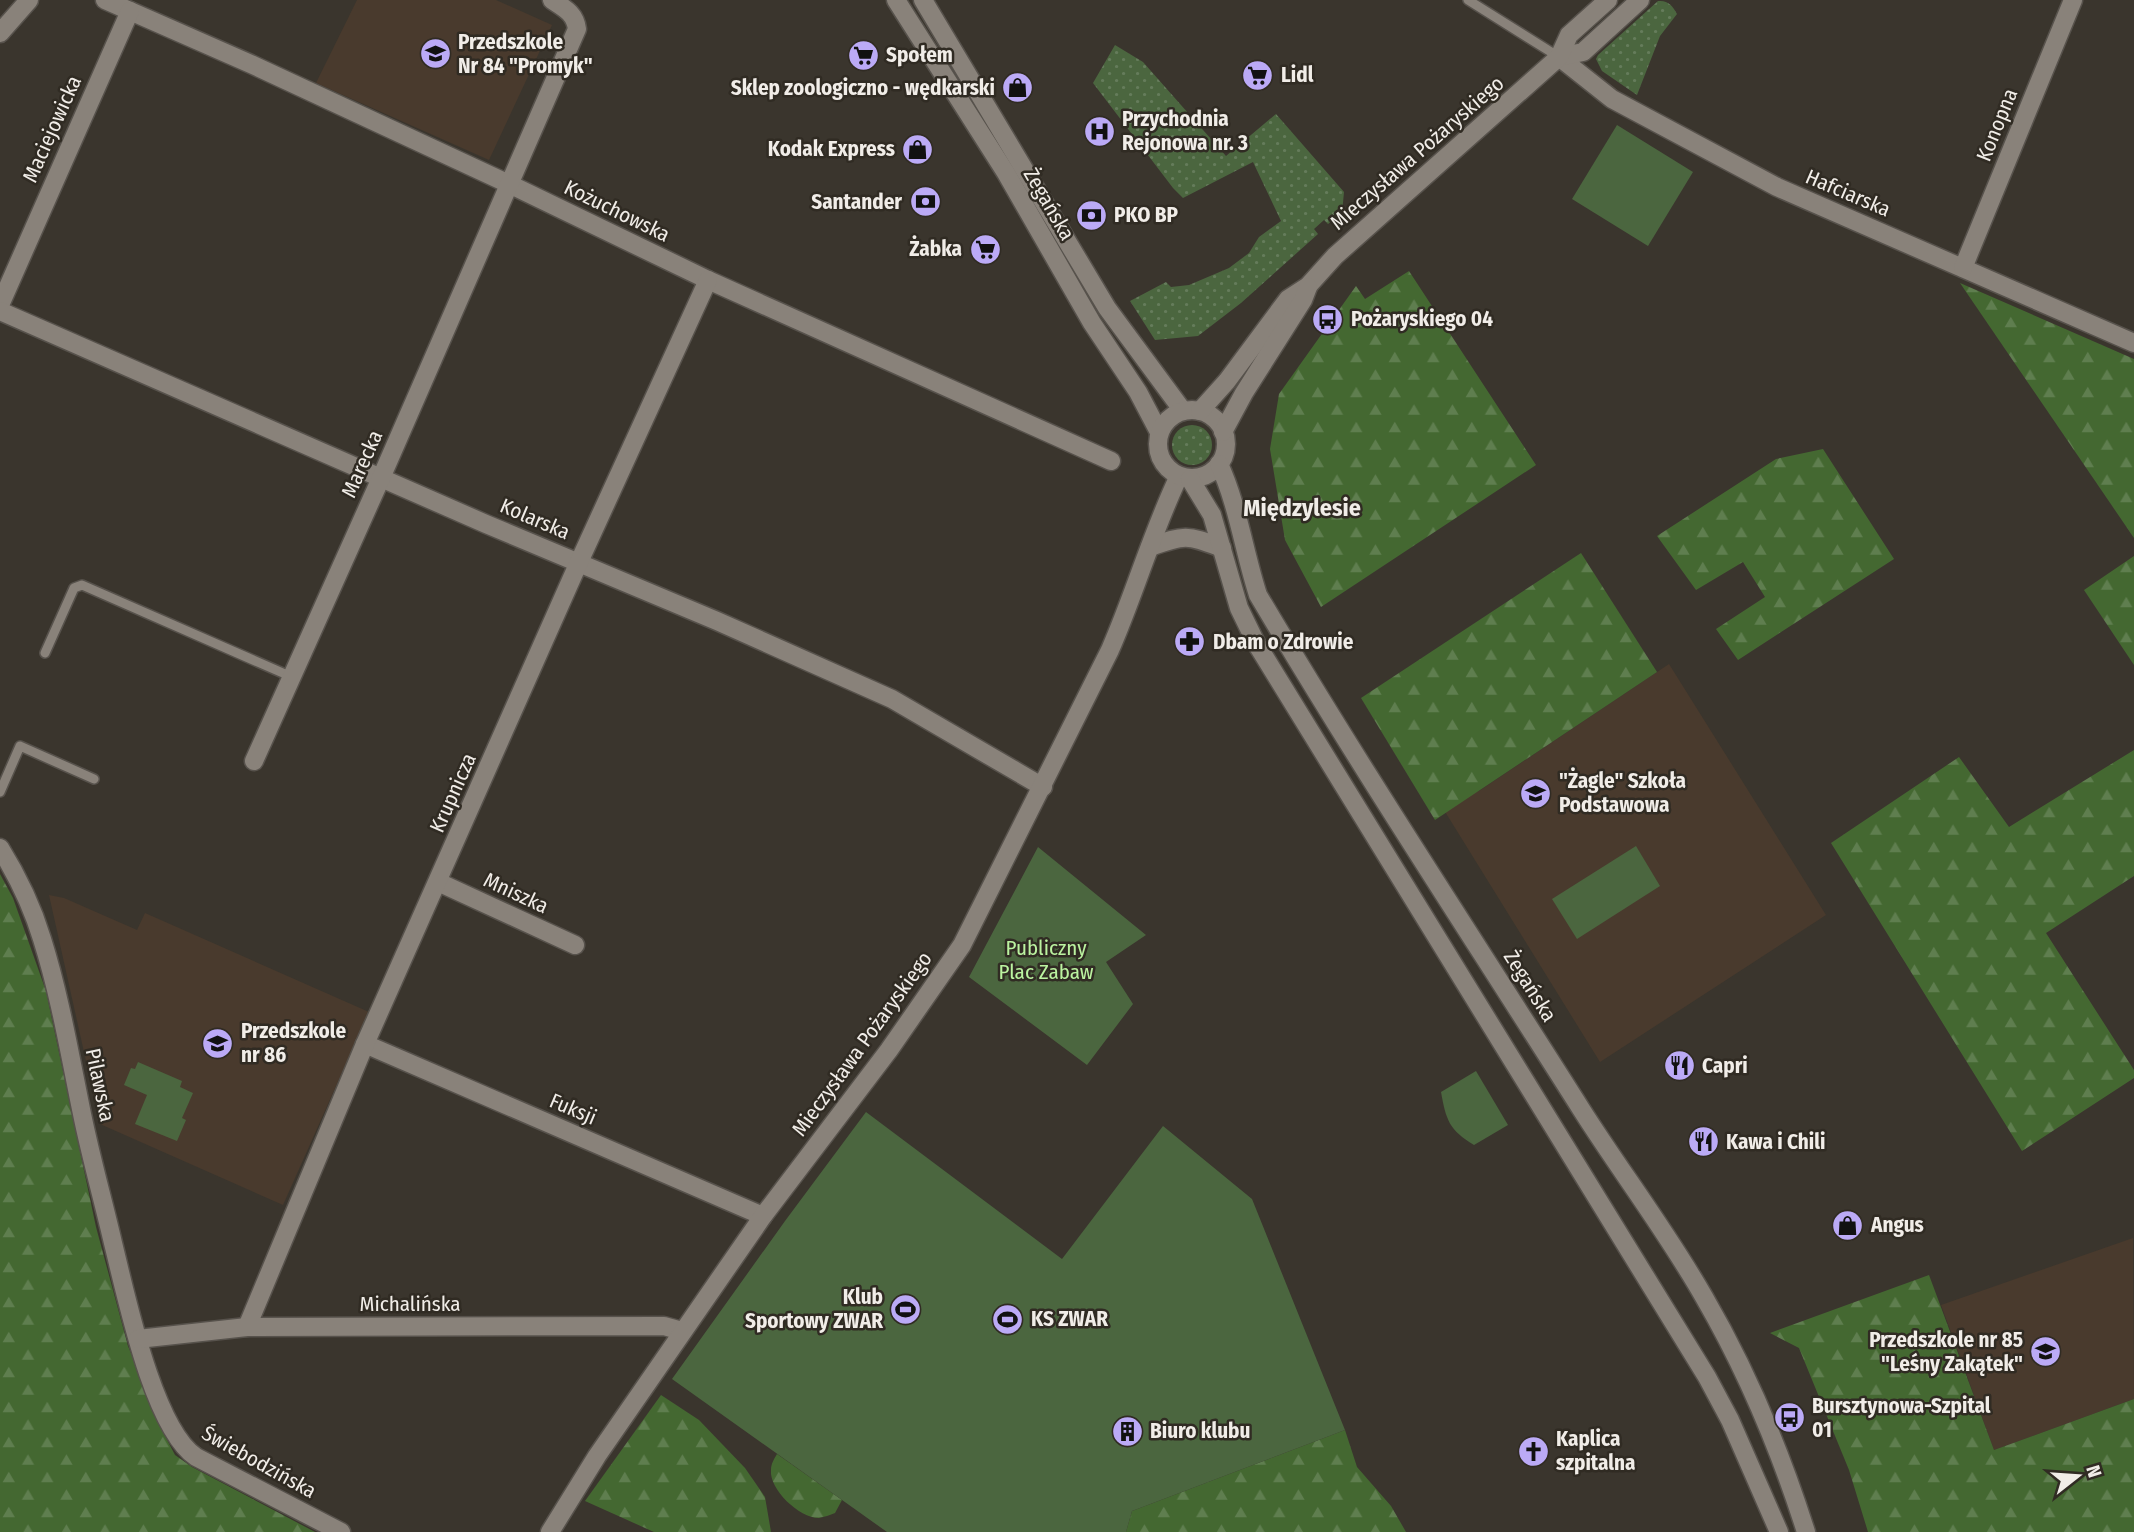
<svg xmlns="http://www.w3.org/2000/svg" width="2134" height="1532" font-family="'Fira Sans Condensed',sans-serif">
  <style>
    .education { fill: #493a2d }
    .grass { fill: url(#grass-dots) }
    .forest { fill: url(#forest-firs) }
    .green { fill: #4b663f }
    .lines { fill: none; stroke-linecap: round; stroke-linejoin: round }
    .lane-casing { stroke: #57524c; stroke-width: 12 }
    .street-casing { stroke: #57524c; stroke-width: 21 }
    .secondary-casing { stroke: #57524c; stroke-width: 21 }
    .lane { stroke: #89827a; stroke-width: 9 }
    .street { stroke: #89827a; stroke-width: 18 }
    .secondary { stroke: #89827a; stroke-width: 18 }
    .labels { text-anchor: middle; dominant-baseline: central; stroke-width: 5; stroke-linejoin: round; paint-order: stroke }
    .poi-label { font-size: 21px; font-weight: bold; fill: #f1ede8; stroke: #302b23; text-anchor: start }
    .street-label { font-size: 21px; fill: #f1ede8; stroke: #302b23 }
    .park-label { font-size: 21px; fill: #bbf3a0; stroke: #302b23 }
    .quarter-label { font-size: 24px; font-weight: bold; fill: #f1ede8; stroke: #302b23 }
  </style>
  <defs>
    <pattern id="grass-dots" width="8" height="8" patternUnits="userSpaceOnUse" patternTransform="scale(1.75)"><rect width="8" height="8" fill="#4b663f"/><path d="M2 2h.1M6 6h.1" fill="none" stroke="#657c5b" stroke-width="1.8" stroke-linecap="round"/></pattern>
    <pattern id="forest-firs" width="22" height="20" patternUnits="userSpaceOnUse" patternTransform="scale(1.75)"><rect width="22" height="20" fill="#446831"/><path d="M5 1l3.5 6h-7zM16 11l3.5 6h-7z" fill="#5f7e4f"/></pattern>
  </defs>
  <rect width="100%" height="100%" fill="#3a352d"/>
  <g class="education">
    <polygon points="357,0 496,0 552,25 489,160 316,83"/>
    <polygon points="1669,664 1826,915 1600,1062 1439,802 1479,791"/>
    <polygon points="49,895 64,898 137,930 145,913 369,1012 283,1205 100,1124"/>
    <polygon points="2133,1238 2134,1399 1994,1450 1941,1305"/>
  </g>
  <g class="grass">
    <path d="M1658,1C1668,0 1673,6 1677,14L1660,36L1637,95L1602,71L1596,59L1598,55Z"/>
    <polygon points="1115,45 1143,62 1226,156 1276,114 1344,192 1342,213 1328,224 1324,220 1314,229 1318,234 1241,303 1198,336 1155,340 1130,301 1166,282 1171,287 1189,285 1229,268 1249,253 1259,237 1281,221 1253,162 1183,198 1173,188 1093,83"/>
    <circle cx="1192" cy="445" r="20"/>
  </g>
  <g class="forest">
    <polygon points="1409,271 1536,465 1321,607 1285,540 1270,449 1279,394 1356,286 1365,299"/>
    <polygon points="1960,283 2134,359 2134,538"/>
    <polygon points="1823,449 1894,559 1738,660 1716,629 1765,597 1743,562 1696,590 1657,536 1776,459"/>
    <polygon points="1581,553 1657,672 1435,820 1361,698"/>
    <polygon points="2134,556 2134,665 2084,590"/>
    <polygon points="2134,750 2134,876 2046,933 2134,1070 2134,1078 2022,1151 1831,843 1959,757 2009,827"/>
    <polygon points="0,874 13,898 46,991 96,1227 128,1346 164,1434 175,1455 192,1467 315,1532 0,1532"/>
    <polygon points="1929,1275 1994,1450 2134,1399 2134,1532 1868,1532 1849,1470 1799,1348 1770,1333"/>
    <polygon points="661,1395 699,1420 745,1468 765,1497 771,1532 654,1532 585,1501"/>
    <polygon points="1345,1430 1357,1467 1391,1506 1406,1532 1126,1532 1132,1511"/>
    <path d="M777,1454L842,1500L835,1513C830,1515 824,1517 819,1518C799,1518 769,1489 771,1470C771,1464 774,1459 777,1454Z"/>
  </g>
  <g class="green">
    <polygon points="1617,125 1693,172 1648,246 1572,199"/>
    <polygon points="1636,846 1660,886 1577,939 1552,899"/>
    <polygon points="1038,847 1146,935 1106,962 1133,1004 1087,1065 969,977"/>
    <polygon points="138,1062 182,1081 180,1087 193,1093 182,1118 186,1120 177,1141 135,1124 147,1095 124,1085 131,1068 135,1069"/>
    <path d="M1476,1071L1508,1125L1474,1145C1449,1130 1446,1120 1441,1092Z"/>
    <polygon points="866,1112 1062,1259 1163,1126 1252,1199 1345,1430 1132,1511 1126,1532 887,1532 672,1379 785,1221"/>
  </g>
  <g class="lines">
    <defs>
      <g id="lane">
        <polyline points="1468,0 1559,57"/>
        <polyline points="45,653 74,588 82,585 292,677"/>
        <polyline points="0,792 20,746 94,779"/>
      </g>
      <g id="street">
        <polyline points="105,0 253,65 509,184 708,280 1111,461"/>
        <polyline points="1559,57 1612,99 1777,187 2134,343"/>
        <polyline points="1963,268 2073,0"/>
        <polyline points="0,305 130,11"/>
        <polyline points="0,311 486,524 717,621 892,699 1043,787"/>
        <path d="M1150,547C1186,534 1187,535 1222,548"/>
        <path d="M254,761L381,478L577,29C575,13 564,8 552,0"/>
        <path d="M0,848C18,877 32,906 42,939C60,996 70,1056 82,1114C91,1158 103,1200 113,1243C126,1295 153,1428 196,1457L341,1532"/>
        <polyline points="438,882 575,945"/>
        <polyline points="365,1044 763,1216"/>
        <polyline points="247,1327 365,1044 579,562 708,280"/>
        <polyline points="138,1339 247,1327 664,1326 682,1331"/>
        <path d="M550,1532L597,1456L763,1216L889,1050L962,945L1110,650C1135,593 1152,532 1179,476"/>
      </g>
      <g id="secondary">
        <polyline points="896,0 1006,173 1092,323 1138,392 1159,432"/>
        <polyline points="923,0 1107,308 1183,411"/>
        <polyline points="0,33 29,0"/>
        <polyline points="1559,57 1583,52 1640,0"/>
        <circle cx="1192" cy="444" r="34"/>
        <polyline points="1200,411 1227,381 1288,299 1308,286 1335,256 1559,57 1569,35 1608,0"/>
        <polyline points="1223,432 1244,393 1303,300 1308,287"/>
        <path d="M1219,464C1238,505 1244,552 1258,595C1361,769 1473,938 1581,1109C1621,1172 1667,1232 1704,1297C1747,1371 1780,1450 1806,1532"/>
        <polyline points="1190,479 1212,515 1239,608 1256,643 1707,1377 1730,1420 1779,1532"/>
      </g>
    </defs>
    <use href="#lane" class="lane-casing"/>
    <use href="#street" class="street-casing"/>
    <use href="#secondary" class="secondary-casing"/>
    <use href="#lane" class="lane"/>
    <use href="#street" class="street"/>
    <use href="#secondary" class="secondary"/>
  </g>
  <defs>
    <symbol id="school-disc" viewBox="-11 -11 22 22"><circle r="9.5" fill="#bbaaf6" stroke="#302b23"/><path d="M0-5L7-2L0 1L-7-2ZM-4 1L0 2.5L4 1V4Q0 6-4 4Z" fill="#111"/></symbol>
    <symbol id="supermarket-disc" viewBox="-11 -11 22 22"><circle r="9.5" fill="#bbaaf6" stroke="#302b23"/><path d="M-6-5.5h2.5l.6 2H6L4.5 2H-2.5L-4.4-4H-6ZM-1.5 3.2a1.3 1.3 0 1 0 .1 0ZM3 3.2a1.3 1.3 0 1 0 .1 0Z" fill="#111"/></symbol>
    <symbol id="shop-disc" viewBox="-11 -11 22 22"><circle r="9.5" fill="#bbaaf6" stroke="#302b23"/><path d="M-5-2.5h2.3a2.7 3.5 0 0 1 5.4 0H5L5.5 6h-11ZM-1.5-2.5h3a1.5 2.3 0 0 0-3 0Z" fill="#111"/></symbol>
    <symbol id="hospital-disc" viewBox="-11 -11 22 22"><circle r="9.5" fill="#bbaaf6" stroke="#302b23"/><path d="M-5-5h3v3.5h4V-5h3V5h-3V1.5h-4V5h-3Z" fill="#111"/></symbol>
    <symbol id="bank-disc" viewBox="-11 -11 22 22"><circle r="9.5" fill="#bbaaf6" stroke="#302b23"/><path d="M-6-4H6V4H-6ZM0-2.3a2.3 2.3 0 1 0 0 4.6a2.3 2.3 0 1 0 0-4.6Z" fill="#111"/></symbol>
    <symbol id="bus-disc" viewBox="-11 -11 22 22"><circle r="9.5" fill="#bbaaf6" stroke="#302b23"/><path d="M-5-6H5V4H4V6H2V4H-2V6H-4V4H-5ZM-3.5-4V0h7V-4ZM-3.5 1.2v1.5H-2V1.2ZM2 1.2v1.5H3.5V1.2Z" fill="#111"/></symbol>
    <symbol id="pharmacy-disc" viewBox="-11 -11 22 22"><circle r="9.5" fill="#bbaaf6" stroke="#302b23"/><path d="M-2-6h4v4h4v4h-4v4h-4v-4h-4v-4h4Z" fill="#111"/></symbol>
    <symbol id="restaurant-disc" viewBox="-11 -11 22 22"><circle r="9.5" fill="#bbaaf6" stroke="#302b23"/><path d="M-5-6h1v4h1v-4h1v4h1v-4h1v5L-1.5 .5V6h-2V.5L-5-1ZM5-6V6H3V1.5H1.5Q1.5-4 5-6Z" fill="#111"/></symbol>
    <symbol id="stadium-disc" viewBox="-11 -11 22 22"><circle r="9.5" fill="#bbaaf6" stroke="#302b23"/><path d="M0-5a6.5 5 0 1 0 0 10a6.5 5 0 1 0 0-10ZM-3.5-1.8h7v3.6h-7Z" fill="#111"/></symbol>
    <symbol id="building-disc" viewBox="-11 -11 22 22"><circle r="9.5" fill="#bbaaf6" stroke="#302b23"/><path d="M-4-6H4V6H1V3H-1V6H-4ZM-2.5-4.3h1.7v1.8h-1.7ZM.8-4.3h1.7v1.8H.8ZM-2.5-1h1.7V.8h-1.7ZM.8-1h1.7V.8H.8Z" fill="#111"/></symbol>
    <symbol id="church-disc" viewBox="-11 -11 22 22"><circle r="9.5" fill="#bbaaf6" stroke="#302b23"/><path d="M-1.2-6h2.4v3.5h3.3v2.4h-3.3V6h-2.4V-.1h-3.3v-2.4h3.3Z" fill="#111"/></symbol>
  </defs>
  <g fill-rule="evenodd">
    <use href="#school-disc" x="418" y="36" width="35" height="35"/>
    <use href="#supermarket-disc" x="846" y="38" width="35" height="35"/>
    <use href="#supermarket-disc" x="1240" y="58" width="35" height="35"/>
    <use href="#shop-disc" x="1000" y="70" width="35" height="35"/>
    <use href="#hospital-disc" x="1082" y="114" width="35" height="35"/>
    <use href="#shop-disc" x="900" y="132" width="35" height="35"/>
    <use href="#bank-disc" x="908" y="184" width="35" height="35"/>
    <use href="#bank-disc" x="1074" y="198" width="35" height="35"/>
    <use href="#supermarket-disc" x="968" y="232" width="35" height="35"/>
    <use href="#bus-disc" x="1310" y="302" width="35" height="35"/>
    <use href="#pharmacy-disc" x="1172" y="624" width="35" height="35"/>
    <use href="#school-disc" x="1518" y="776" width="35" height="35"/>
    <use href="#school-disc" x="200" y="1026" width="35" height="35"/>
    <use href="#restaurant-disc" x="1662" y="1048" width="35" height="35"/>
    <use href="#restaurant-disc" x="1686" y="1124" width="35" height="35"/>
    <use href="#shop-disc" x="1830" y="1208" width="35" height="35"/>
    <use href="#stadium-disc" x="888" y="1292" width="35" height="35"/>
    <use href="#stadium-disc" x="990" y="1302" width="35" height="35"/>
    <use href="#school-disc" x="2028" y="1334" width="35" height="35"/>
    <use href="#bus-disc" x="1772" y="1400" width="35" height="35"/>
    <use href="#building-disc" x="1110" y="1414" width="35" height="35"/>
    <use href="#church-disc" x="1516" y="1434" width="35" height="35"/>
  </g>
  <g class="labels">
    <g class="poi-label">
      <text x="458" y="42">Przedszkole<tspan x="458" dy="24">Nr 84 "Promyk"</tspan></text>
      <text x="886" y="55">Społem</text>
      <text x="1281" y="75">Lidl</text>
      <text x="995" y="88" text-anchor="end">Sklep zoologiczno - wędkarski</text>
      <text x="1122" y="119">Przychodnia<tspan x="1122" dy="24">Rejonowa nr. 3</tspan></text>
      <text x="895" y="149" text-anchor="end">Kodak Express</text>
      <text x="902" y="202" text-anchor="end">Santander</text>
      <text x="1114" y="215">PKO BP</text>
      <text x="962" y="249" text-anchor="end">Żabka</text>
      <text x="1351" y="319">Pożaryskiego 04</text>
      <text x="1213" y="642">Dbam o Zdrowie</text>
      <text x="1559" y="781">"Żagle" Szkoła<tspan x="1559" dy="24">Podstawowa</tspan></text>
      <text x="241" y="1031">Przedszkole<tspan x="241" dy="24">nr 86</tspan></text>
      <text x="1702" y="1066">Capri</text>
      <text x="1726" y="1142">Kawa i Chili</text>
      <text x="1871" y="1225">Angus</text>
      <text x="883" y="1297" text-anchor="end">Klub<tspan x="883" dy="24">Sportowy ZWAR</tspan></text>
      <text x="1031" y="1319">KS ZWAR</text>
      <text x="2023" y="1340" text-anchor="end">Przedszkole nr 85<tspan x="2023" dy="24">"Leśny Zakątek"</tspan></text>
      <text x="1812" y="1406">Bursztynowa-Szpital<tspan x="1812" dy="24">01</tspan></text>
      <text x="1150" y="1431">Biuro klubu</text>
      <text x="1556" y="1439">Kaplica<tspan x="1556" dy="24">szpitalna</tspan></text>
    </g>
    <g class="street-label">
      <text transform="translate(1997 125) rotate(-68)">Konopna</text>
      <text transform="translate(52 129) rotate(-66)">Maciejowicka</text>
      <text transform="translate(1417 153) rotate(-41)">Mieczysława Pożaryskiego</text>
      <text transform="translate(1848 193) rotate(23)">Hafciarska</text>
      <text transform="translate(1049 204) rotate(60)">Żegańska</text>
      <text transform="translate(617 211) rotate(26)">Kożuchowska</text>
      <text transform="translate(362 464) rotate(-66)">Marecka</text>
      <text transform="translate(535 519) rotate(23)">Kolarska</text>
      <text transform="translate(453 793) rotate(-66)">Krupnicza</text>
      <text transform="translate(516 893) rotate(25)">Mniszka</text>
      <text transform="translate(1530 986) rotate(58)">Żegańska</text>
      <text transform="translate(862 1044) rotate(-54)">Mieczysława Pożaryskiego</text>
      <text transform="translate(100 1085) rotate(78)">Pilawska</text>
      <text transform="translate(573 1109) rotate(23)">Fuksji</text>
      <text x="410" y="1304">Michalińska</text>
      <text transform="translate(259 1462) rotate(29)">Świebodzińska</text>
    </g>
    <g class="park-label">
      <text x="1046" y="948">Publiczny<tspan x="1046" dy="24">Plac Zabaw</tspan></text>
    </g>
    <g class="quarter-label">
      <text x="1302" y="508">Międzylesie</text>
    </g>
  </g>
  <g transform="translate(2078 1476) rotate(73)" stroke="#302b23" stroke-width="5" paint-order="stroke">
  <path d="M0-5L12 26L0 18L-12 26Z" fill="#f1ede8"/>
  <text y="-10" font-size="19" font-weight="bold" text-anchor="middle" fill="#f1ede8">N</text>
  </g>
</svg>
